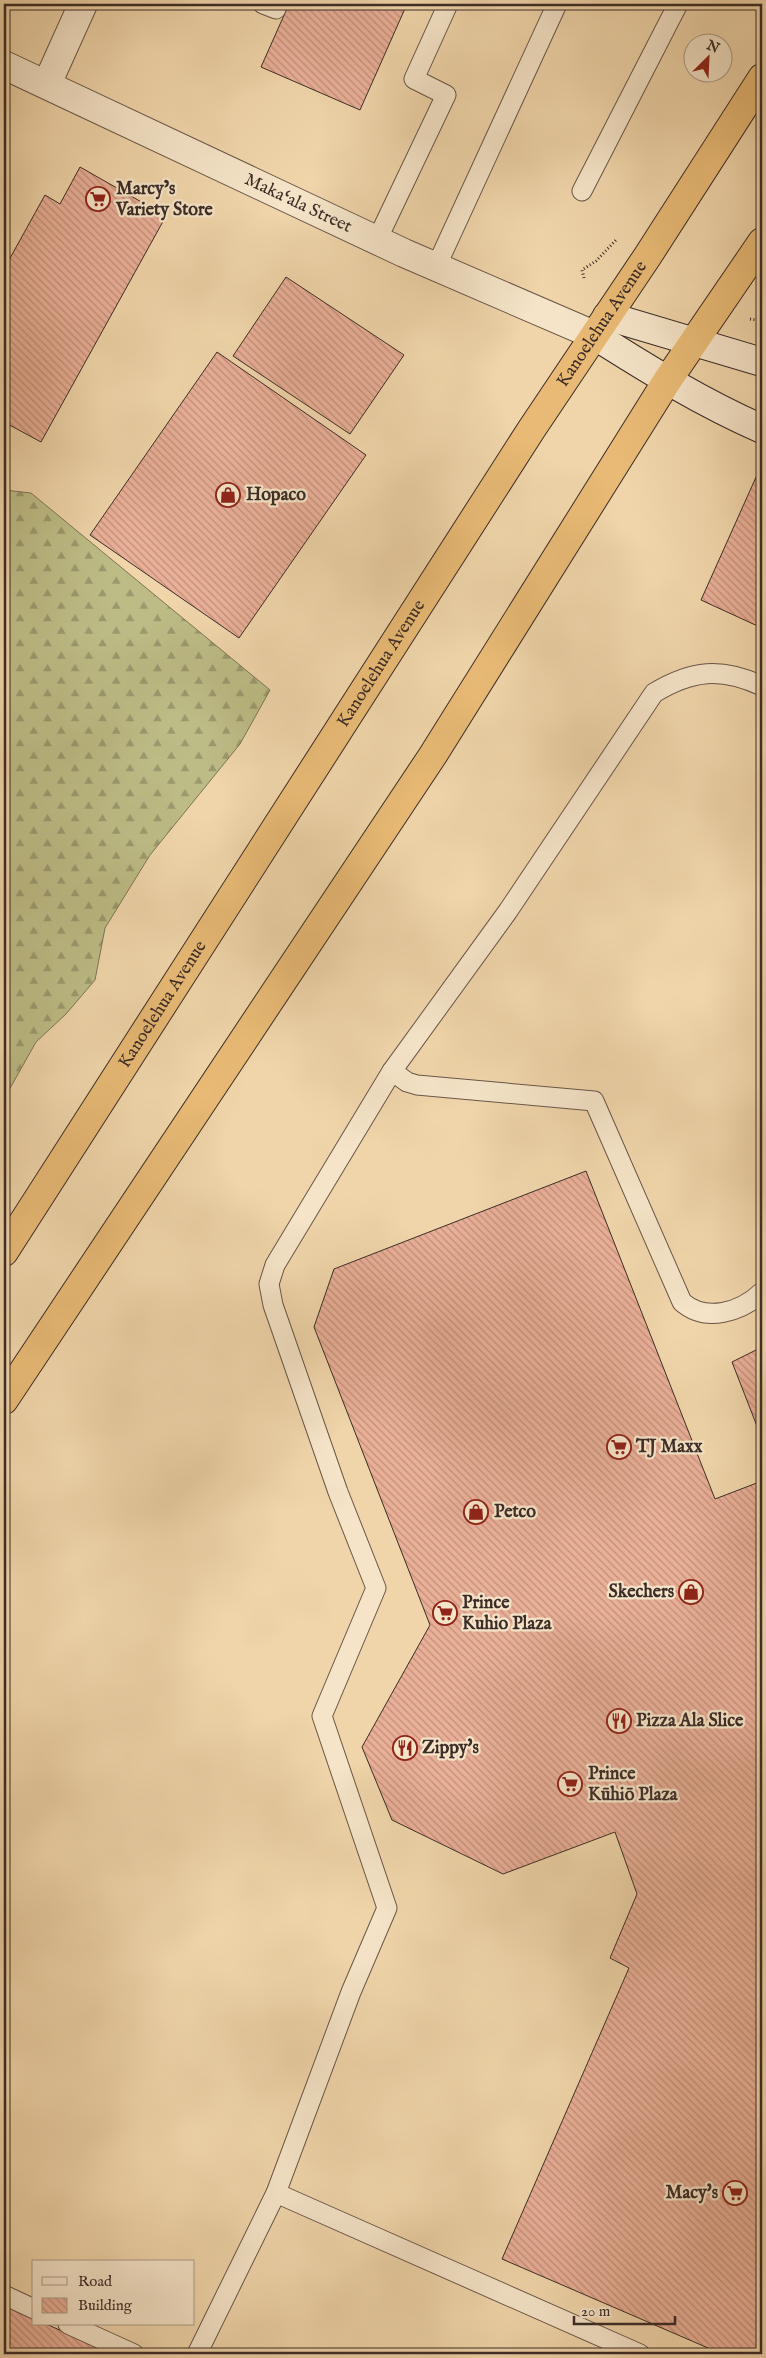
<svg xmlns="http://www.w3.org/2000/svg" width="766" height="2358" font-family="'IM FELL English',serif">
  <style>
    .forest { fill: url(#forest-firs); stroke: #7c7456 }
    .building { fill: url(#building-back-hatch); stroke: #3c2c27 }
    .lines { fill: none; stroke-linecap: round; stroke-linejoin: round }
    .lane-casing { stroke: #695648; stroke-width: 21 }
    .street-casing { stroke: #695648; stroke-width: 30 }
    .secondary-casing { stroke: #3c2c27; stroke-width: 30 }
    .highway-casing { stroke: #3c2c27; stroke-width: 30 }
    .path { stroke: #3c2c27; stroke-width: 3; stroke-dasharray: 1 2.5; stroke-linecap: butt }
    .lane { stroke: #f5e4c8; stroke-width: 19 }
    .street { stroke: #f5e4c8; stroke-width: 28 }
    .secondary { stroke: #f5e4c8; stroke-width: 28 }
    .highway { stroke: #e8ba75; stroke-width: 28 }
    .labels { text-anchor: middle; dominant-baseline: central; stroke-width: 4.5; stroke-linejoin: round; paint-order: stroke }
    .poi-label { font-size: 18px; font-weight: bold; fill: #3c2c27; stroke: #f5e4c8; text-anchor: start }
    .street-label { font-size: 18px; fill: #3c2c27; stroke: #f5e4c8 }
  </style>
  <defs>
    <pattern id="forest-firs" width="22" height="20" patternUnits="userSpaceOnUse" patternTransform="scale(1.25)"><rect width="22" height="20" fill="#bdbc86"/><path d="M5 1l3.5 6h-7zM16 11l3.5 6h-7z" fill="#9b996e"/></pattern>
    <pattern id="building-back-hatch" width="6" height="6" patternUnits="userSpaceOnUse" patternTransform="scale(1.25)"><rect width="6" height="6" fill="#eaaf97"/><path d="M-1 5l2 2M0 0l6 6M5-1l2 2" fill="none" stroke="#bf8f7b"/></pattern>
  </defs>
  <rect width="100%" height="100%" fill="#f0d5aa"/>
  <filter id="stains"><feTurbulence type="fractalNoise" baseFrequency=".004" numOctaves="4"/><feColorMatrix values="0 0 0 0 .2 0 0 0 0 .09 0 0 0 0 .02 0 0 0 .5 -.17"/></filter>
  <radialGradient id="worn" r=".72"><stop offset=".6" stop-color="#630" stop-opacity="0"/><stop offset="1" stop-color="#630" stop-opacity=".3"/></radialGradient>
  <polygon class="forest" points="4,490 31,493 270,690 240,744 150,855 105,928 95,980 66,1014 36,1042 4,1099"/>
  <g class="building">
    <polygon points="289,4 407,4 360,110 261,67"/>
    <polygon points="80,167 166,216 41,442 4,422 4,269 45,195 60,204"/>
    <polygon points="286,277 404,355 350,434 233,356"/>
    <polygon points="217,352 366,455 239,638 90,535"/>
    <polygon points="761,466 762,467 762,628 701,600"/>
    <polygon points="586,1171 715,1499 762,1481 762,2354 722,2354 502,2259 629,1968 610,1958 637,1894 615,1832 503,1874 392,1820 362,1747 430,1625 314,1327 334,1269"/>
    <polygon points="762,1347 762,1439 732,1362"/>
    <polygon points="4,2305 34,2319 34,2324 46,2324 114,2354 4,2354"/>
  </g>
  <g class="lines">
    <defs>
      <g id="lane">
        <polyline points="263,4 276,9"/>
        <polyline points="582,191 678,4"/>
        <polyline points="377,240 446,95 414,79 448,4"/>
        <polyline points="436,267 557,4"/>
        <path d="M392,1071L407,1082L417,1085L594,1101L682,1302C706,1323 741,1312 762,1292"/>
        <polyline points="276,2193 640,2354"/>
        <polyline points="4,2295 34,2309"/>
        <polyline points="68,2324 134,2354"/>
        <path d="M197,2354L276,2193L351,1992L387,1908L322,1716L376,1588L338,1492L273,1305L269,1284L275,1265L392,1071L508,911L654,693C692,670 721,667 762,686"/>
      </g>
      <g id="street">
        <path id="s1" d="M4,65L404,253L594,335"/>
        <polyline points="47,84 83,4"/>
      </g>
      <g id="secondary">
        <polyline points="607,316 762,362"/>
        <path d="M594,335C649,370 703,403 762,429"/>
      </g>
      <g id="highway">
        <path id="s2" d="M4,1252L531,430L647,257L762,78"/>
        <polyline points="4,1400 433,755 667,381 762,242"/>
      </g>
    </defs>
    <use href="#lane" class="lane-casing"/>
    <use href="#street" class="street-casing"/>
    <use href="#secondary" class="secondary-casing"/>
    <use href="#highway" class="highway-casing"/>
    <g class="path">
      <polyline points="584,278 582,270 596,261 617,239"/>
      <polyline points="750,319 762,321"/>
    </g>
    <use href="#lane" class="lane"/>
    <use href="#street" class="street"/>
    <use href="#secondary" class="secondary"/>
    <use href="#highway" class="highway"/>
  </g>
  <defs>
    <symbol id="supermarket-ring" viewBox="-11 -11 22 22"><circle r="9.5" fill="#f5e4c8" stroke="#8f2418" stroke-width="1.5"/><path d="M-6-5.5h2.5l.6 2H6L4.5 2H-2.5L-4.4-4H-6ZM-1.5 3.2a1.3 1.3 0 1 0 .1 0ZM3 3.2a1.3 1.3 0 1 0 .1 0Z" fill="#8f2418"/></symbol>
    <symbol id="shop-ring" viewBox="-11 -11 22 22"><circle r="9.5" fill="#f5e4c8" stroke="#8f2418" stroke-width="1.5"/><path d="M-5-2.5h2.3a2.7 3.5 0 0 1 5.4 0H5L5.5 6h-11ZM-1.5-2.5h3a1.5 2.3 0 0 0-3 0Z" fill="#8f2418"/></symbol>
    <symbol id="restaurant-ring" viewBox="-11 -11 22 22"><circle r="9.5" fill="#f5e4c8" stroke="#8f2418" stroke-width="1.5"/><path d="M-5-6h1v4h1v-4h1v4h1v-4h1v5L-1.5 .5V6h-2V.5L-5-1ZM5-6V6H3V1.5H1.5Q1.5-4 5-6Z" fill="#8f2418"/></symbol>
  </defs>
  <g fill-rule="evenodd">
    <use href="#supermarket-ring" x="84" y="185" width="28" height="28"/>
    <use href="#shop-ring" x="214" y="481" width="28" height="28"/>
    <use href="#supermarket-ring" x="605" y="1433" width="28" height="28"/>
    <use href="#shop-ring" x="462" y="1498" width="28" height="28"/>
    <use href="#shop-ring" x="677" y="1578" width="28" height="28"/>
    <use href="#supermarket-ring" x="431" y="1599" width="28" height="28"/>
    <use href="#restaurant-ring" x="605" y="1707" width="28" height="28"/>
    <use href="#restaurant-ring" x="391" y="1734" width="28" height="28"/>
    <use href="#supermarket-ring" x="556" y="1770" width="28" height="28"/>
    <use href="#supermarket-ring" x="721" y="2179" width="28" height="28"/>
  </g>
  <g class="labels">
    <g class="poi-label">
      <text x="116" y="189">Marcy’s<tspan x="116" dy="21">Variety Store</tspan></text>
      <text x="246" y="495">Hopaco</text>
      <text x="636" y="1447">TJ Maxx</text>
      <text x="494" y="1512">Petco</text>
      <text x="674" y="1592" text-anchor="end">Skechers</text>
      <text x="462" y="1603">Prince<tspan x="462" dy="21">Kuhio Plaza</tspan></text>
      <text x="636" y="1721">Pizza Ala Slice</text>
      <text x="422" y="1748">Zippy's</text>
      <text x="588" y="1774">Prince<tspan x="588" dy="21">Kūhiō Plaza</tspan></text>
      <text x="718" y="2193" text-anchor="end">Macy's</text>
    </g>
    <g class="street-label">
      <text stroke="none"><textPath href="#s1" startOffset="325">Maka‘ala Street</textPath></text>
      <text stroke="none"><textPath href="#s2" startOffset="1104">Kanoelehua Avenue</textPath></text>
      <text stroke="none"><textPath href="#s2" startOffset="699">Kanoelehua Avenue</textPath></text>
      <text stroke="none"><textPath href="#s2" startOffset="294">Kanoelehua Avenue</textPath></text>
    </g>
  </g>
  <rect width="766" height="2358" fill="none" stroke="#f0d5aa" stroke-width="20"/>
  <rect x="5" y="5" width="756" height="2348" fill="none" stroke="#3c2c27" stroke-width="2.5"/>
  <rect x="10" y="10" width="746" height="2338" fill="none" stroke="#3c2c27"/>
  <rect x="32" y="2260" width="162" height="65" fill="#f5e4c8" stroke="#ab9a88"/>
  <rect x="42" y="2277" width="25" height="8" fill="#f5e4c8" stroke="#ab9a88"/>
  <text x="78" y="2286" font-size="15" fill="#3c2c27">Road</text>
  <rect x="42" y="2298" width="25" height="15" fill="url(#building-back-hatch)" stroke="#ab9a88"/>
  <text x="78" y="2310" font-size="15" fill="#3c2c27">Building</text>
  <g transform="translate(708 58) rotate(24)"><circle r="24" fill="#f5e4c8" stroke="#ab9a88"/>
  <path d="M0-4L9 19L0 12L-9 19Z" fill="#8f2418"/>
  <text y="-8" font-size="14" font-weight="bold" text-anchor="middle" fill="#3c2c27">N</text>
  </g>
  <path d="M574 2316v8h101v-8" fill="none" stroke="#3c2c27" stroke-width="2.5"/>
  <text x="581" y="2316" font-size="15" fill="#3c2c27" stroke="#f5e4c8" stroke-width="4" paint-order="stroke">20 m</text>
  <rect width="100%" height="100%" filter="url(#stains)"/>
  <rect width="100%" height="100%" fill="url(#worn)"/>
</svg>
